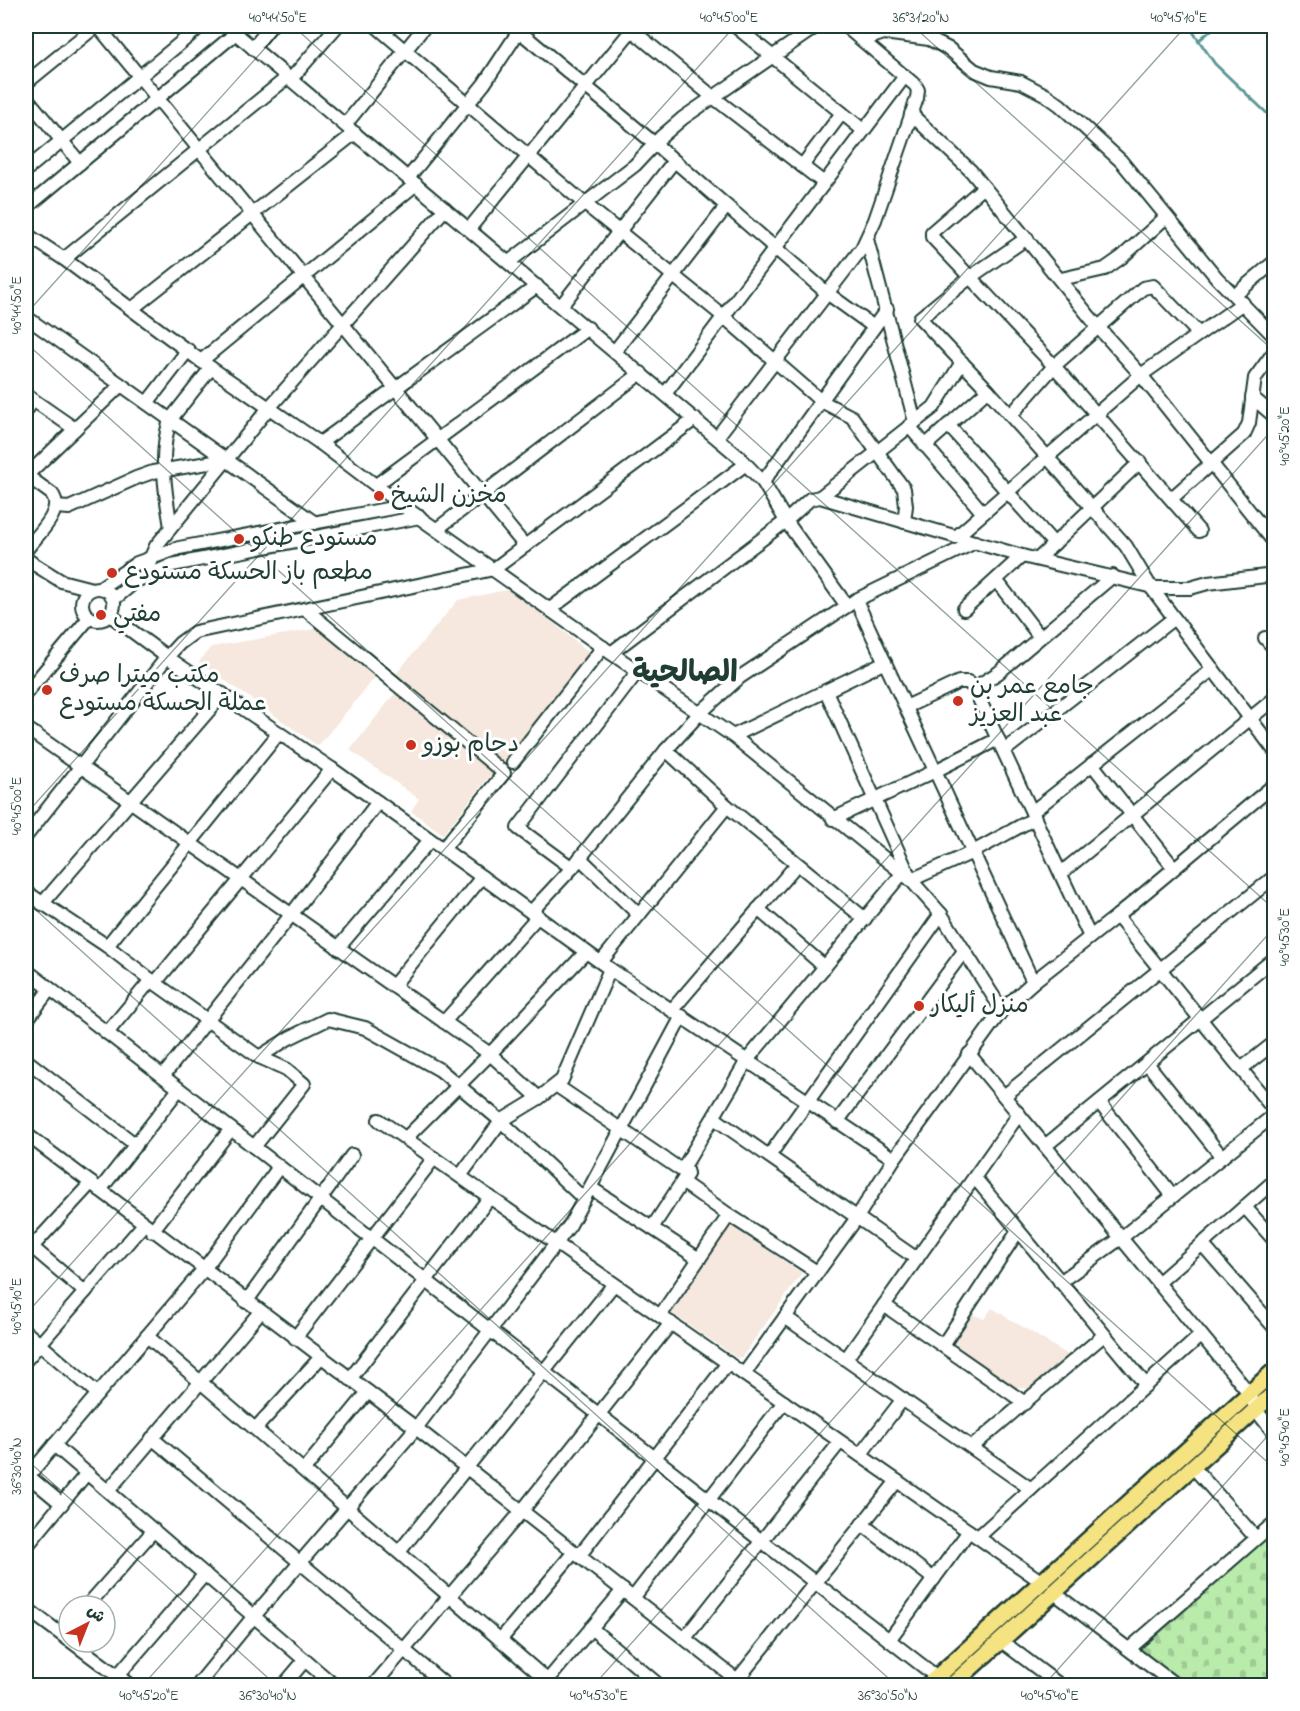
<svg xmlns="http://www.w3.org/2000/svg" width="1300" height="1711" font-family="'Indie Flower','Playpen Sans Arabic',sans-serif">
  <style>
    .built { fill: #f6e8de }
    .cemetery { fill: url(#cemetery-stones); stroke: #6c9470; stroke-width: 1.5 }
    .lines { fill: none; stroke-linecap: round; stroke-linejoin: round }
    .stream { stroke: #5a9796; stroke-width: 3 }
    .minor-casing { stroke: #1f3d34; stroke-width: 16 }
    .major-casing { stroke: #1f3d34; stroke-width: 20 }
    .minor { stroke: #fff; stroke-width: 12 }
    .major { stroke: #f5e382; stroke-width: 15 }
    .ticks { fill: none; stroke: #1f3d34; stroke-width: 1.5; stroke-opacity: 0.45 }
    .poi-dot { fill: #c8321e; stroke: #fff; stroke-width: 2 }
    .labels { text-anchor: middle; dominant-baseline: central; stroke-width: 6; stroke-linejoin: round; paint-order: stroke }
    .poi-label { font-size: 24px; fill: #1f3d34; stroke: #fff; text-anchor: start }
    .district-label { font-size: 30px; font-weight: bold; fill: #1f3d34; stroke: #fff }
    .neatline { fill: none; stroke: #1f3d34; stroke-width: 2 }
    .ticks-label { font-size: 15px; text-anchor: middle; fill: #1f3d34 }
  </style>
  <defs>
    <pattern id="cemetery-stones" width="16" height="16" patternUnits="userSpaceOnUse" patternTransform="scale(1.5)"><rect width="16" height="16" fill="#b9ebab"/><path d="M2 7V4a2 2 0 0 1 4 0v3zM10 15v-3a2 2 0 0 1 4 0v3z" fill="#9fca94"/></pattern>
  </defs>
  <rect width="100%" height="100%" fill="#fff"/>
  <filter id="ink" filterUnits="userSpaceOnUse"><feTurbulence type="fractalNoise" baseFrequency=".0167" numOctaves="2"/><feDisplacementMap in="SourceGraphic" scale="12" xChannelSelector="R" yChannelSelector="G"/><feConvolveMatrix kernelMatrix="1 2 1 2 8 2 1 2 1" color-interpolation-filters="sRGB"/></filter>
  <g filter="url(#ink)">
    <g class="built">
      <polygon points="511,589 588,651 589,656 500,764 395,675 458,600"/>
      <polygon points="320,628 377,675 318,746 199,662 211,647"/>
      <polygon points="396,692 492,773 443,834 411,811 419,799 350,750"/>
      <polygon points="729,1224 802,1273 742,1357 737,1358 673,1314 670,1309"/>
      <polygon points="992,1308 1068,1355 1028,1389 1011,1386 951,1341 972,1314 984,1319"/>
    </g>
    <polygon class="cemetery" points="1265,1540 1274,1551 1274,1685 1188,1685 1140,1650"/>
    <g class="lines">
      <g class="stream">
        <polyline points="1189,26 1215,64 1274,120"/>
        <polyline points="1198,41 1216,26"/>
      </g>
      <defs>
        <g id="minor">
          <polyline points="98,26 525,546"/>
          <polyline points="227,26 738,456 763,482 786,521 847,606"/>
          <polyline points="376,26 585,204 723,316 821,401 852,417 904,489 906,506 904,522"/>
          <polyline points="513,26 655,144 827,293 874,327"/>
          <polyline points="627,26 713,97 824,183"/>
          <polyline points="735,26 863,130"/>
          <polyline points="863,40 884,33 929,39 949,49 974,70 991,77 1021,82 1046,95 1060,105 1121,161 1217,278 1274,336"/>
          <polyline points="253,48 271,26"/>
          <polyline points="291,79 337,26"/>
          <polyline points="26,83 96,26"/>
          <polyline points="26,97 80,163"/>
          <polyline points="911,114 971,171 1098,327 1141,375 1274,542"/>
          <polyline points="345,125 425,26"/>
          <polyline points="802,166 842,113"/>
          <polyline points="26,170 201,26"/>
          <polyline points="408,178 484,84 519,31"/>
          <polyline points="984,187 932,232 932,237 1054,366 1199,531"/>
          <polyline points="26,208 236,33"/>
          <polyline points="469,229 635,26"/>
          <polyline points="26,234 64,259 201,361 320,443 403,506 611,653 733,736 911,880 941,914 1002,1010"/>
          <polyline points="1027,238 969,278 920,318 988,390 1126,546 1150,586 1274,750"/>
          <polyline points="867,239 915,422"/>
          <polyline points="26,251 34,240"/>
          <polyline points="64,259 288,77"/>
          <polyline points="509,262 635,165 661,137 683,118 817,26"/>
          <polyline points="1061,279 1105,269 1122,257 1166,217"/>
          <polyline points="1235,295 1274,262"/>
          <polyline points="561,306 674,161"/>
          <polyline points="133,308 355,133"/>
          <polyline points="26,317 315,523"/>
          <polyline points="615,351 726,207"/>
          <polyline points="201,361 416,184"/>
          <polyline points="665,394 905,76"/>
          <polyline points="26,395 75,429"/>
          <polyline points="1252,397 1274,416"/>
          <polyline points="147,403 188,350"/>
          <polyline points="26,411 33,400"/>
          <polyline points="1011,415 1054,366 1143,288 1153,286 1199,334"/>
          <polyline points="948,425 1054,544"/>
          <polyline points="909,426 983,513"/>
          <polyline points="717,437 862,248 875,220 917,98 918,90 915,85 845,26"/>
          <polyline points="320,443 537,286"/>
          <polyline points="925,446 988,390"/>
          <path d="M26,475L52,494C65,511 36,536 26,550"/>
          <polyline points="26,476 121,385"/>
          <polyline points="763,482 887,309"/>
          <polyline points="376,485 588,328"/>
          <polyline points="820,497 934,407 962,362"/>
          <polyline points="1172,498 1244,434 1249,423 1255,378 1274,352"/>
          <polyline points="56,507 69,508 136,478 153,472 226,460"/>
          <path d="M171,527C165,492 159,455 170,420L211,368"/>
          <polyline points="437,529 641,373"/>
          <polyline points="956,537 1141,375 1243,303"/>
          <polyline points="26,559 61,581 92,589"/>
          <polyline points="1038,559 1140,462"/>
          <polyline points="149,574 151,557 156,546 268,409 445,209"/>
          <polyline points="996,580 1040,637"/>
          <circle cx="98" cy="604" r="16"/>
          <polyline points="100,588 137,563 179,548 403,506"/>
          <polyline points="114,599 136,581 172,565 420,517"/>
          <polyline points="856,600 1033,982"/>
          <polyline points="305,609 504,773 443,849"/>
          <polyline points="550,609 746,464"/>
          <polyline points="964,609 1022,556"/>
          <polyline points="110,615 167,657 332,769 610,969 894,1159"/>
          <polyline points="1265,638 1274,648"/>
          <polyline points="611,653 786,521 810,499 820,497 1022,556 1157,588 1190,588 1208,583 1274,575"/>
          <polyline points="974,688 998,673 1113,576"/>
          <polyline points="826,691 911,880 973,852 1035,818"/>
          <polyline points="26,693 89,618"/>
          <polyline points="906,707 959,682 968,682 974,688 1090,937"/>
          <polyline points="26,728 490,1054 539,1098"/>
          <polyline points="733,736 885,662"/>
          <polyline points="666,750 727,806 865,919"/>
          <polyline points="1004,751 1174,618"/>
          <polyline points="513,762 603,647"/>
          <polyline points="1092,764 1174,868"/>
          <polyline points="1032,812 1213,669"/>
          <polyline points="833,819 935,771 998,739"/>
          <polyline points="26,836 167,657 180,643 195,632 494,569 695,419"/>
          <polyline points="580,858 639,915"/>
          <polyline points="572,868 518,828 638,671"/>
          <polyline points="1061,873 1274,699"/>
          <polyline points="26,892 107,946 155,983 259,1057 289,1038 328,1019 365,1028 440,1070 501,1121 584,1199"/>
          <polyline points="42,904 223,694"/>
          <polyline points="758,909 825,967"/>
          <polyline points="531,912 572,868 666,750 700,713 740,677 856,600 975,542"/>
          <polyline points="1117,916 1274,1110"/>
          <polyline points="107,946 279,733"/>
          <polyline points="338,948 430,840"/>
          <polyline points="601,962 727,806"/>
          <polyline points="26,970 942,1681"/>
          <polyline points="155,983 332,769"/>
          <polyline points="393,986 482,877"/>
          <polyline points="672,1010 797,864"/>
          <polyline points="26,1021 50,989"/>
          <polyline points="444,1022 538,916"/>
          <polyline points="107,1033 151,980"/>
          <polyline points="969,1054 1250,1394 1256,1410 1274,1433"/>
          <polyline points="26,1060 136,1145"/>
          <polyline points="1147,1063 1222,1157"/>
          <polyline points="1241,1069 1274,1043"/>
          <polyline points="163,1076 291,915 378,802"/>
          <polyline points="557,1086 687,1174"/>
          <polyline points="1004,1096 1274,877"/>
          <polyline points="1099,1102 1173,1196"/>
          <polyline points="714,1118 917,1259"/>
          <polyline points="379,1120 1042,1582"/>
          <polyline points="837,1122 964,951"/>
          <polyline points="26,1134 416,1428 745,1686"/>
          <polyline points="406,1138 490,1054 586,952"/>
          <polyline points="1045,1146 1274,959"/>
          <polyline points="254,1147 304,1084 286,1069 259,1057"/>
          <polyline points="769,1156 941,914"/>
          <polyline points="460,1176 501,1121 539,1098 562,1080 610,969"/>
          <polyline points="975,1178 1146,1385"/>
          <polyline points="682,1182 729,1215 817,1272"/>
          <polyline points="591,1188 699,1259"/>
          <polyline points="100,1190 179,1089"/>
          <polyline points="1245,1207 1274,1240"/>
          <polyline points="652,1228 682,1182 687,1174 685,1165 748,1059 906,869"/>
          <polyline points="152,1231 231,1129"/>
          <polyline points="26,1242 85,1292"/>
          <polyline points="1202,1244 1274,1327"/>
          <polyline points="32,1247 91,1183"/>
          <polyline points="1060,1282 1121,1238 1274,1115"/>
          <polyline points="1158,1283 1274,1181"/>
          <polyline points="246,1302 352,1155"/>
          <polyline points="884,1305 1025,1403"/>
          <polyline points="660,1316 729,1215"/>
          <polyline points="785,1317 1031,1489"/>
          <polyline points="26,1332 98,1394"/>
          <polyline points="147,1336 554,1686"/>
          <polyline points="295,1338 434,1158"/>
          <polyline points="943,1345 1018,1231"/>
          <polyline points="846,1359 1019,1114"/>
          <polyline points="26,1360 144,1224"/>
          <polyline points="744,1374 856,1219 894,1159 1002,1010 1033,982 1117,916 1274,785"/>
          <polyline points="350,1379 490,1197"/>
          <polyline points="256,1428 321,1357"/>
          <polyline points="152,1438 447,1686"/>
          <polyline points="54,1445 335,1686"/>
          <polyline points="972,1447 1104,1335"/>
          <polyline points="860,1455 903,1399"/>
          <polyline points="1193,1467 1256,1538"/>
          <polyline points="304,1470 368,1392"/>
          <polyline points="26,1474 62,1504"/>
          <polyline points="28,1476 204,1269 279,1167"/>
          <polyline points="108,1491 260,1312"/>
          <polyline points="862,1524 934,1579"/>
          <polyline points="978,1537 1201,1335"/>
          <polyline points="26,1547 87,1473"/>
          <polyline points="399,1552 614,1284"/>
          <polyline points="579,1556 728,1363"/>
          <polyline points="1053,1592 1177,1686"/>
          <polyline points="633,1598 784,1402"/>
          <polyline points="87,1606 154,1530"/>
          <polyline points="26,1608 69,1640"/>
          <polyline points="591,1628 660,1686"/>
          <polyline points="685,1638 840,1442"/>
          <polyline points="501,1639 574,1552"/>
          <polyline points="889,1640 969,1531"/>
          <polyline points="1000,1640 1061,1686"/>
          <polyline points="72,1642 131,1686"/>
          <polyline points="1129,1649 1274,1523"/>
          <polyline points="118,1675 205,1574"/>
          <polyline points="548,1680 623,1590"/>
          <polyline points="737,1680 897,1481"/>
          <polyline points="197,1686 254,1616 416,1428 570,1225 682,1016"/>
          <polyline points="283,1686 305,1660"/>
          <polyline points="373,1686 522,1511 671,1323"/>
        </g>
        <g id="major">
          <polyline points="927,1686 1274,1371"/>
          <polyline points="951,1686 1274,1393"/>
        </g>
      </defs>
      <use href="#minor" class="minor-casing"/>
      <use href="#major" class="major-casing"/>
      <use href="#minor" class="minor"/>
      <use href="#major" class="major"/>
    </g>
  </g>
  <path class="ticks" d="M293,26L1274,909M913,26L1274,351M26,314L285,26M26,343L1274,1468M26,814L735,26M26,901L897,1686M26,1314L1186,26M26,1459L277,1686M142,1686L1274,428M593,1686L1274,928M1043,1686L1274,1429"/>
  <g class="poi-dot">
    <circle cx="379" cy="496" r="6"/>
    <circle cx="239" cy="539" r="6"/>
    <circle cx="112" cy="573" r="6"/>
    <circle cx="101" cy="615" r="6"/>
    <circle cx="47" cy="690" r="6"/>
    <circle cx="958" cy="701" r="6"/>
    <circle cx="411" cy="745" r="6"/>
    <circle cx="919" cy="1006" r="6"/>
  </g>
  <g class="labels">
    <g class="poi-label">
      <text x="391" y="496">مخزن الشيخ</text>
      <text x="251" y="539">مستودع طنكو</text>
      <text x="124" y="573">مطعم باز الحسكة مستودع</text>
      <text x="113" y="615">مفتي</text>
      <text x="59" y="676">مكتب ميترا صرف<tspan x="59" dy="28">عملة الحسكة مستودع</tspan></text>
      <text x="970" y="687">جامع عمر بن<tspan x="970" dy="28">عبد العزيز</tspan></text>
      <text x="423" y="745">دحام بوزو</text>
      <text x="931" y="1006">منزل أليكار</text>
    </g>
    <g class="district-label">
      <text x="685" y="674">الصالحية</text>
    </g>
  </g>
  <rect width="1300" height="1711" fill="none" stroke="#fff" stroke-width="66"/>
  <g transform="translate(87 1624) rotate(42)"><circle r="28" fill="#ffffff" stroke="#a5b1ae" stroke-width="1.5"/>
  <path d="M0-4.5L10 22L0 15L-10 22Z" fill="#c8321e"/>
  <text y="-9" font-size="16" font-weight="bold" text-anchor="middle" fill="#1f3d34">ش</text>
  </g>
  <rect x="33" y="33" width="1234" height="1645" class="neatline"/>
  <g class="ticks-label">
    <text x="278" y="22">40°44'50"E</text>
    <text x="729" y="22">40°45'00"E</text>
    <text x="921" y="22">36°31'20"N</text>
    <text x="1179" y="22">40°45'10"E</text>
    <text transform="translate(16 305) rotate(-90)" y="5">40°44'50"E</text>
    <text transform="translate(1284 436) rotate(-90)" y="5">40°45'20"E</text>
    <text transform="translate(16 806) rotate(-90)" y="5">40°45'00"E</text>
    <text transform="translate(1284 937) rotate(-90)" y="5">40°45'30"E</text>
    <text transform="translate(16 1306) rotate(-90)" y="5">40°45'10"E</text>
    <text transform="translate(1284 1437) rotate(-90)" y="5">40°45'40"E</text>
    <text transform="translate(16 1466) rotate(-90)" y="5">36°30'40"N</text>
    <text x="149" y="1700">40°45'20"E</text>
    <text x="268" y="1700">36°30'40"N</text>
    <text x="599" y="1700">40°45'30"E</text>
    <text x="888" y="1700">36°30'50"N</text>
    <text x="1050" y="1700">40°45'40"E</text>
  </g>
</svg>
